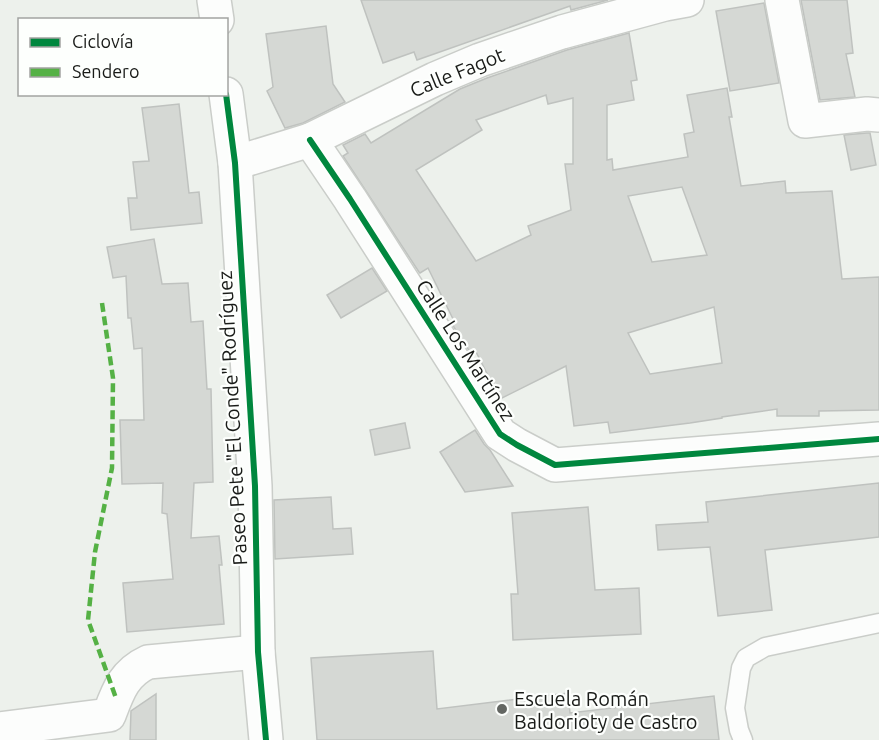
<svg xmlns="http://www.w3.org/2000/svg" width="879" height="740" font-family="Ubuntu,sans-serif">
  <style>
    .building { fill: #d5d8d4; stroke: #bfc2bf; stroke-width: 1.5; fill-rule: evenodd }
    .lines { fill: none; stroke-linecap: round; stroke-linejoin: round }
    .lane-casing { stroke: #cacdc9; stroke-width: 21 }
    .street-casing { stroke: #cacdc9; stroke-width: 36 }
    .secondary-casing { stroke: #cacdc9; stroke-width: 36 }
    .lane { stroke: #fcfdfc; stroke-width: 18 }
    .street { stroke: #fcfdfc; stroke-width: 33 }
    .secondary { stroke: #fcfdfc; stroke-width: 33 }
    .quiet { stroke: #55b145; stroke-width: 4.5; stroke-dasharray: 9 4.5; stroke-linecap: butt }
    .cycleway-casing { stroke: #fdfffd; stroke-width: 10 }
    .cycleway { stroke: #00873e; stroke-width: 6 }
    .poi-dot { fill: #636662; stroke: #fdfffd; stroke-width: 2 }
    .labels { text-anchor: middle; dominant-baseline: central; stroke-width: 4.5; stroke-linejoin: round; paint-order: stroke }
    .street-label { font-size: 20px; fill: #191b18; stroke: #fdfffd }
    .poi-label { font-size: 20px; fill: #191b18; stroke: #fdfffd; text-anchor: start }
  </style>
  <rect width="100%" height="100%" fill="#edf1ec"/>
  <g class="building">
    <polygon points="361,0 608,0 571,10 570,6 417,60 414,52 383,63"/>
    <polygon points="801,0 847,0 853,53 846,54 855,97 820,100"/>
    <polygon points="764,3 779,83 730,91 716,11"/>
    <polygon points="326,26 333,84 345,102 303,123 285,128 267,91 273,87 266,34"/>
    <path d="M629,33L637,80L631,81L634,100L607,105V160L612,159L613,170L688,157L684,134L694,132L687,95L727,88L732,117H729L741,186L785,181L786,193L832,191L842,279L879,277V410L819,411V416H777V409L722,417V418L690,423L610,433L608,422L574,426L566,366L500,399L475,350L470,352L450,321L453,319L428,268L420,273L419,272L343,156L348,153L343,145L365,134L371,143L460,89L487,78L567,50ZM546,95L548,104L573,98V164H565L571,210L528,226L531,235L476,261L416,170L482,130L476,120ZM682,187L707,255L652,262L628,196ZM714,307L722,363L650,374L628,333Z"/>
    <polygon points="179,104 189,193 199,192 202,223 131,230 128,198 137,198 133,162 149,161 142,108"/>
    <polygon points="867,133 870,133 876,165 851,170 844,135"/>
    <polygon points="154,239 162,284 188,283 191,322 203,321 207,389 211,389 213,482 194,483 191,538 219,536 222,565 219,565 224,624 127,632 123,583 173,579 167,514 162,513 163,483 122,484 120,420 144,420 142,348 134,349 131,318 128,318 126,276 113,278 107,247"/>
    <polygon points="372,268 387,291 341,318 327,295"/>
    <polygon points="405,423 410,448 375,455 370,430"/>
    <polygon points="475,430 484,444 490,450 513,486 465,492 440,452"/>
    <polygon points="879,483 879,537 765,550 772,610 718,616 710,547 658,550 656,525 708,522 706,502"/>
    <polygon points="331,497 333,529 351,528 353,554 275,559 274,500"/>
    <polygon points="588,507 595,590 639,588 641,634 513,640 511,594 518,594 512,513"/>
    <polygon points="433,651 437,709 568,693 570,713 714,696 719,740 317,740 311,658"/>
    <polygon points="156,694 156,740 130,740 131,711"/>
  </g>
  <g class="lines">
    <defs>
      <polyline id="lane" points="743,740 739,730 735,708 741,668 746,658 765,647 879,623"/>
      <g id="street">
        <polyline points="782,0 805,121 867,114 879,115"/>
        <polyline points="310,140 350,199 500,434 517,445 555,465 879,439"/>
        <polyline points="235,163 310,140 435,79 480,60 562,32 665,4 687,0"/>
        <path d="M0,729L109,715C118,691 124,673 148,662L258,652"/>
      </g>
      <g id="secondary">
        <polyline points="214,0 217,20"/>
        <polyline points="226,94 235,163 255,486 258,652 266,740"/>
      </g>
    </defs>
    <use href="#lane" class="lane-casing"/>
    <use href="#street" class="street-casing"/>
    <use href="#secondary" class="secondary-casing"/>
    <use href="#lane" class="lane"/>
    <use href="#street" class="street"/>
    <use href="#secondary" class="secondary"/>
    <polyline class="quiet" points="102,303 113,378 112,468 95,552 88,620 116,698"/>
    <defs>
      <g id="cycleway">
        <polyline points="226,94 235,163 255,486 258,652 266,740"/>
        <polyline points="310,140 350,199 500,434 517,445 555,465 879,439"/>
      </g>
    </defs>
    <use href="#cycleway" class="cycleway-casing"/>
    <use href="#cycleway" class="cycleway"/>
  </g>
  <circle class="poi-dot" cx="502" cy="709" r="6"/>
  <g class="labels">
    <g class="street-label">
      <text transform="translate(457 72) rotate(-22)">Calle Fagot</text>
      <text transform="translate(466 350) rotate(57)">Calle Los Martínez</text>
      <text transform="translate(232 418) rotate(-93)">Paseo Pete "El Conde" Rodríguez</text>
    </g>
    <g class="poi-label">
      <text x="514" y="698">Escuela Román<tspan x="514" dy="23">Baldorioty de Castro</tspan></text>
    </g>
  </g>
  <rect x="18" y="18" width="210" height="78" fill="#fdfffd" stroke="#a2a4a1" stroke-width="1.5"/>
  <rect x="30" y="38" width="30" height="9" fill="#00873e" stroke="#a2a4a1" stroke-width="1.5"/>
  <text x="72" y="48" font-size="18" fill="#191b18">Ciclovía</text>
  <rect x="30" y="68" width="30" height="9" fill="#55b145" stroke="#a2a4a1" stroke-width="1.5"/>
  <text x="72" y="78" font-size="18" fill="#191b18">Sendero</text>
</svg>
